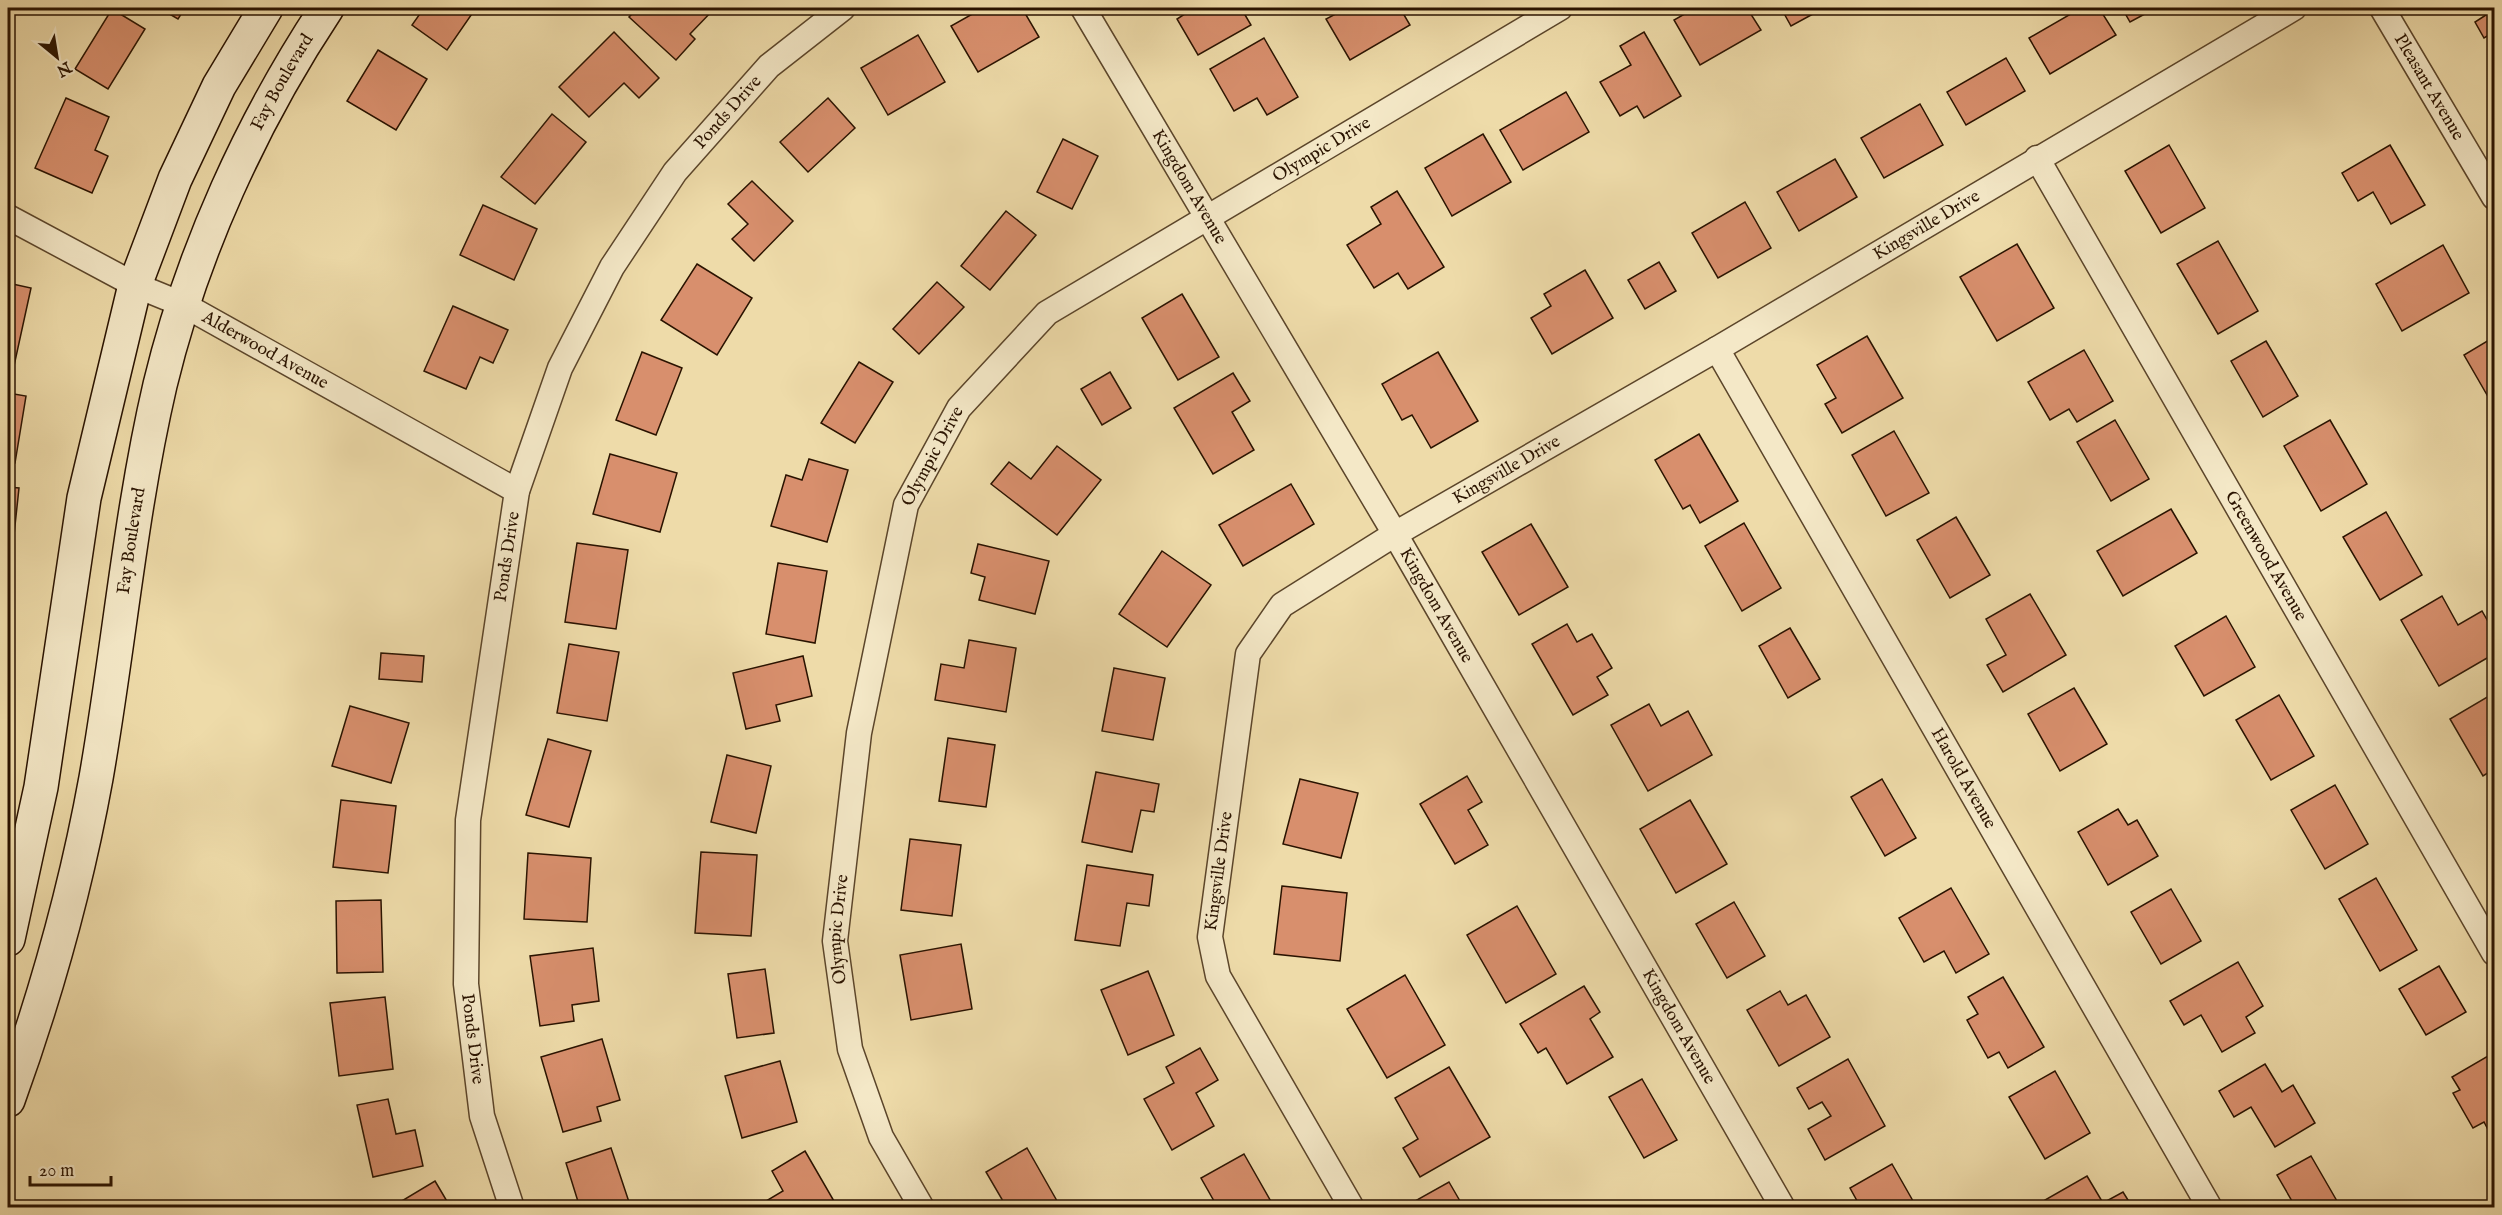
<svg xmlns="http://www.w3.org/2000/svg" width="2502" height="1215" font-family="'IM FELL English',serif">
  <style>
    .building { fill: #d88f6d; stroke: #2a1300; stroke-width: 1.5 }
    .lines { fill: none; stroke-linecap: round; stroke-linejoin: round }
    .street-casing { stroke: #5b452a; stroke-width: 27 }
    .secondary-casing { stroke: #2a1300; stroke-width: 36 }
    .street { stroke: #f4e8c7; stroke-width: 24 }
    .secondary { stroke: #f4e8c7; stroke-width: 33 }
    .labels { text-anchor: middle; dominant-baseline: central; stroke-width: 4.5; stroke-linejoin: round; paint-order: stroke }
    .street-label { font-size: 18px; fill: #2a1300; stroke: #f4e8c7 }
  </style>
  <rect width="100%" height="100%" fill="#eedba9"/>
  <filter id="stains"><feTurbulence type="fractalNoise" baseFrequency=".00333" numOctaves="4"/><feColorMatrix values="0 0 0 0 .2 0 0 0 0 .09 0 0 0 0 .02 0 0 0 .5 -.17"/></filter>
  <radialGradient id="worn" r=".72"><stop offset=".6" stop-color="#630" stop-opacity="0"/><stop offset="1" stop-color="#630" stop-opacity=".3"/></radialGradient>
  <g class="building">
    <polygon points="159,8 185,8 178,19"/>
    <polygon points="424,8 476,8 447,50 412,25"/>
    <polygon points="638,8 715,8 690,34 695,39 676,60 629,17"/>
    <polygon points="983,8 1022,8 1039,37 978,72 951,26"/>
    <polygon points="1194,8 1241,8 1251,25 1198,55 1177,19"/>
    <polygon points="1347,8 1400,8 1410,25 1350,60 1326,19"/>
    <polygon points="1695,8 1747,8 1761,30 1700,65 1674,20"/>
    <polygon points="1781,8 1824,8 1791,26"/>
    <polygon points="2081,8 2099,8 2116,35 2050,74 2029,38"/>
    <polygon points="2122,8 2156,8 2130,22"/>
    <polygon points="2481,8 2494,8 2494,32 2484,38 2475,22 2486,15"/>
    <polygon points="112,9 145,29 108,89 75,69"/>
    <polygon points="614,32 659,78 639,98 624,83 589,117 559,87"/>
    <polygon points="1644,32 1681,96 1644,118 1637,106 1620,116 1600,82 1631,65 1620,46"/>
    <polygon points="918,35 945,82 888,115 861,68"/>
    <polygon points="1264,38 1298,97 1267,115 1257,98 1234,111 1210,69"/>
    <polygon points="378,50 427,79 396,130 347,101"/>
    <polygon points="2006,58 2025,91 1966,125 1947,92"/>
    <polygon points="1566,92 1589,132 1523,170 1500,130"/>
    <polygon points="66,98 109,117 95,150 108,156 92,193 35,168"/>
    <polygon points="828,98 855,128 808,172 780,142"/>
    <polygon points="1920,104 1943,145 1884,178 1861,138"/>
    <polygon points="552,114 586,142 535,204 501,177"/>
    <polygon points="1483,134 1511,182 1452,216 1425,168"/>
    <polygon points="1063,139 1098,156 1072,209 1037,192"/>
    <polygon points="2169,145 2205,208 2161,233 2125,171"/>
    <polygon points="2390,145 2425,205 2391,224 2373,192 2358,201 2342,173"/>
    <polygon points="1835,159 1857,197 1799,231 1777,192"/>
    <polygon points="752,181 793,221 754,261 732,239 748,224 728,204"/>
    <polygon points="1397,191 1444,267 1408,289 1398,273 1374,288 1347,245 1381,224 1371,207"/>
    <polygon points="1745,202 1771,248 1718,278 1692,233"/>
    <polygon points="483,205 537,229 514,280 460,255"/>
    <polygon points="1006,211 1036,235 990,290 961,266"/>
    <polygon points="2218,241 2258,311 2218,334 2177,264"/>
    <polygon points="2017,244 2054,308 1997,341 1960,277"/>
    <polygon points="2443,245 2469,293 2402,331 2376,284"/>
    <polygon points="1659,262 1676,291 1645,309 1628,280"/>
    <polygon points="697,264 752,298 717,355 661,320"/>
    <polygon points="1585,270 1613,318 1552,354 1531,318 1551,306 1544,294"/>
    <polygon points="937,282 964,307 919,354 893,329"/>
    <polygon points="8,283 31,288 14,366 8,365"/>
    <polygon points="1182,294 1219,357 1178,380 1142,318"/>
    <polygon points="453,306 508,330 493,363 480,357 466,389 424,371"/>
    <polygon points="1867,336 1903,398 1842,433 1825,404 1836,398 1817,365"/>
    <polygon points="2494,337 2494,407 2464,355"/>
    <polygon points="2266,341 2298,396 2263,417 2231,361"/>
    <polygon points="2084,350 2113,401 2077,422 2069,409 2050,420 2028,382"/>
    <polygon points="642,352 682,368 656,435 616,420"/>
    <polygon points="1438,352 1478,421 1431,448 1412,415 1402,420 1382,384"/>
    <polygon points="859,362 893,382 855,443 821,423"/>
    <polygon points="1110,372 1131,408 1102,425 1081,389"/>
    <polygon points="1233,373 1250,401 1232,412 1254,450 1213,474 1174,408"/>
    <polygon points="8,393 26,396 15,463 8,462"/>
    <polygon points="2115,420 2149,479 2111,501 2077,442"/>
    <polygon points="2330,420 2367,484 2321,511 2284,446"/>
    <polygon points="1894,431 1929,493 1886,516 1852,455"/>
    <polygon points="1699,434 1738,501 1700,523 1690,505 1683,509 1655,460"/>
    <polygon points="1057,446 1101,480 1057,535 991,484 1009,462 1031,479"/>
    <polygon points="610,454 677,473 660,532 593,514"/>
    <polygon points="809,459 848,470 827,542 771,526 786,475 802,480"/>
    <polygon points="1291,484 1314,524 1243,566 1219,525"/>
    <polygon points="8,487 19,488 11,563 8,563"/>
    <polygon points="2171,509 2197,553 2123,596 2097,551"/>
    <polygon points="2386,512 2422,575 2380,600 2343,537"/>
    <polygon points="1956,517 1990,575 1950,598 1917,540"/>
    <polygon points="1744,523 1781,588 1742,611 1705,546"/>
    <polygon points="1531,524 1568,587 1519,615 1482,552"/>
    <polygon points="577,543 628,550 616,629 565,622"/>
    <polygon points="978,544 1049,561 1035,614 979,600 985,577 971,573"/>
    <polygon points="1162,551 1211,585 1167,647 1119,614"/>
    <polygon points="778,563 827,571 815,643 766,634"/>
    <polygon points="2030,594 2066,655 2003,692 1987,665 2006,655 1986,619"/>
    <polygon points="2442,596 2458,625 2482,611 2494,632 2494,654 2439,686 2401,620"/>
    <polygon points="2226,616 2255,667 2204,696 2175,646"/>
    <polygon points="1567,624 1577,642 1592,634 1612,668 1597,677 1608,695 1573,715 1532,644"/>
    <polygon points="1790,628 1820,679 1788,698 1759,646"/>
    <polygon points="969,640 1016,648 1006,712 935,700 941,664 964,668"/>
    <polygon points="569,644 619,652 607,721 557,713"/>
    <polygon points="381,653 424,656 422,682 379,679"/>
    <polygon points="803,656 812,696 776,705 780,721 746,729 733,673"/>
    <polygon points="1114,668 1165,678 1153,740 1102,731"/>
    <polygon points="2074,688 2107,744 2060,771 2028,714"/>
    <polygon points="2494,693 2494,769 2483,776 2450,719"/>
    <polygon points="2279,695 2314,756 2271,780 2236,720"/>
    <polygon points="1649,704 1661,726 1688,711 1712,755 1648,791 1611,725"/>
    <polygon points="350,706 409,723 391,783 332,766"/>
    <polygon points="948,738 995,745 986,807 939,801"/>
    <polygon points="548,739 591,751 569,827 526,815"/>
    <polygon points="727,755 771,766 756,833 711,822"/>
    <polygon points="1096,772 1159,784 1154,812 1141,810 1132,852 1082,842"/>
    <polygon points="1467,776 1482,802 1468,810 1488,845 1455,864 1420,804"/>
    <polygon points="1300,779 1358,793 1341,858 1283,844"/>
    <polygon points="1882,779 1916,838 1885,856 1851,797"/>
    <polygon points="2335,785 2368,844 2325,869 2291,810"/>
    <polygon points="341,800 396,806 388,873 333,867"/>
    <polygon points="1690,800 1727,864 1676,893 1640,829"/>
    <polygon points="2118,809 2128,825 2137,820 2158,856 2108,885 2078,832"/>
    <polygon points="910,839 961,845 952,916 901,910"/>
    <polygon points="701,852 757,855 751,936 695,933"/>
    <polygon points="528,853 591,858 587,922 524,919"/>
    <polygon points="1087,865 1153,875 1149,906 1127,903 1120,946 1075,940"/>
    <polygon points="2376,878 2417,950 2380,971 2339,899"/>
    <polygon points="1282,886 1347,893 1340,961 1274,954"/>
    <polygon points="1951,888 1989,954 1956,973 1944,951 1924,962 1899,918"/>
    <polygon points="2171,889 2201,941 2161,964 2131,912"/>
    <polygon points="381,900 383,972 337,973 336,901"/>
    <polygon points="1734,902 1765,956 1727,978 1696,924"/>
    <polygon points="1517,906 1556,974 1506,1003 1467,935"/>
    <polygon points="961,944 972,1009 911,1020 900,955"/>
    <polygon points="593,948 599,1001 572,1005 574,1021 540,1026 530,956"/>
    <polygon points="2238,962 2263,1006 2246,1017 2255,1033 2222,1052 2201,1015 2184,1025 2170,1001"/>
    <polygon points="2439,966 2466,1012 2426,1035 2399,989"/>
    <polygon points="765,969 774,1033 737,1038 728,974"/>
    <polygon points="1148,971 1174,1035 1128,1055 1101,990"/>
    <polygon points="1405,975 1445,1045 1387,1078 1347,1009"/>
    <polygon points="2003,977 2044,1047 2008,1068 1999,1052 1988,1058 1967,1020 1978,1014 1968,997"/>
    <polygon points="1584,986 1600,1012 1590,1019 1613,1057 1567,1084 1546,1048 1538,1053 1520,1024"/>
    <polygon points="1780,991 1788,1005 1806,995 1830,1037 1779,1066 1747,1010"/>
    <polygon points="385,997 393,1069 339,1076 330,1003"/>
    <polygon points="602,1039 620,1100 597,1107 601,1121 563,1132 541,1057"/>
    <polygon points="1200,1048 1218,1080 1196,1093 1214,1126 1172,1150 1144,1099 1174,1083 1166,1067"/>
    <polygon points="2488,1056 2494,1068 2494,1141 2484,1122 2473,1128 2453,1093 2460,1090 2452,1077"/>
    <polygon points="1848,1059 1885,1126 1825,1160 1808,1129 1831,1116 1822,1102 1809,1109 1797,1088"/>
    <polygon points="780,1061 797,1122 742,1138 725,1076"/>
    <polygon points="2265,1064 2282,1092 2293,1085 2315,1123 2275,1147 2251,1107 2234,1117 2219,1091"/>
    <polygon points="1449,1067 1490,1137 1420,1177 1403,1148 1418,1139 1395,1098"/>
    <polygon points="2055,1071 2090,1133 2045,1159 2009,1097"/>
    <polygon points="1642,1079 1677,1140 1644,1158 1609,1097"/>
    <polygon points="388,1099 396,1134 415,1130 423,1166 373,1177 357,1105"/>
    <polygon points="611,1148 631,1208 580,1208 566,1163"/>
    <polygon points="1027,1148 1061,1208 1007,1208 986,1172"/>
    <polygon points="805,1151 838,1208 769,1208 766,1201 783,1191 772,1171"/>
    <polygon points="1244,1154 1273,1205 1270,1208 1218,1208 1201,1178"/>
    <polygon points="2311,1156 2341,1208 2296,1208 2277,1175"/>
    <polygon points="1892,1164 1917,1208 1861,1208 1850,1188"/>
    <polygon points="2087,1176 2103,1203 2123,1192 2133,1208 2050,1208 2045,1200"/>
    <polygon points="435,1181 451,1208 390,1208"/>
    <polygon points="1449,1182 1464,1208 1418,1208 1415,1201"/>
  </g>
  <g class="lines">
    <defs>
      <g id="street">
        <path id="s1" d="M1083,8L1395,534L1783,1208"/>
        <path id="s2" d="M2382,8L2494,197"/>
        <path id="s3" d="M2037,158L2494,953"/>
        <path id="s4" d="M8,217L135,285L184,305L517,491"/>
        <path id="s5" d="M1717,349L2210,1208"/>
        <path id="s6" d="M512,1208L482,1116L466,984L468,820L517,491L560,368L612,267L675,172L769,66L843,8"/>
        <path id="s7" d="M922,1208L881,1137L850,1049L835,941L859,733L906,505L959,408L1047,313L1560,8"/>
        <path id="s8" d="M1352,1208L1218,976L1210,937L1248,654L1282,605L1395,534L1717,349L2294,8"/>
      </g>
      <g id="secondary">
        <polyline points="8,939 41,787 84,498 135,285 175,179 219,86 266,8"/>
        <path id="s9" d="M8,1100C46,995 76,888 96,778C119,647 130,514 160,385C192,252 252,121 327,8"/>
      </g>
    </defs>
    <use href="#street" class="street-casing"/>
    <use href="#secondary" class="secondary-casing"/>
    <use href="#street" class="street"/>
    <use href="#secondary" class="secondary"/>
  </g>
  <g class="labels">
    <g class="street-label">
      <text stroke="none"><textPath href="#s9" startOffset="1060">Fay Boulevard</textPath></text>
      <text stroke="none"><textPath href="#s2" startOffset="92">Pleasant Avenue</textPath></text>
      <text stroke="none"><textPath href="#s6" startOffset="1164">Ponds Drive</textPath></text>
      <text stroke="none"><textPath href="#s7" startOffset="1286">Olympic Drive</textPath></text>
      <text stroke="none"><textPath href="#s1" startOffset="208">Kingdom Avenue</textPath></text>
      <text stroke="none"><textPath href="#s8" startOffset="1401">Kingsville Drive</textPath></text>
      <text stroke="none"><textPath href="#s4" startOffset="290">Alderwood Avenue</textPath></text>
      <text stroke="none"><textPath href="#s7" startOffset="782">Olympic Drive</textPath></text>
      <text stroke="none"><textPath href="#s8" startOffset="915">Kingsville Drive</textPath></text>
      <text stroke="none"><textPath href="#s9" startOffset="574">Fay Boulevard</textPath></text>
      <text stroke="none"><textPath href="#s6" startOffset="660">Ponds Drive</textPath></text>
      <text stroke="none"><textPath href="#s3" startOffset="459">Greenwood Avenue</textPath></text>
      <text stroke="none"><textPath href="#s1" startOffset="694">Kingdom Avenue</textPath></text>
      <text stroke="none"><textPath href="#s5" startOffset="495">Harold Avenue</textPath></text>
      <text stroke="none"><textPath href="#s8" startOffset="374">Kingsville Drive</textPath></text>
      <text stroke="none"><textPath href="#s7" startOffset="296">Olympic Drive</textPath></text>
      <text stroke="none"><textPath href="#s1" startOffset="1180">Kingdom Avenue</textPath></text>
      <text transform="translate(472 1039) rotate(83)">Ponds Drive</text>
    </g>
  </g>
  <rect width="2502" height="1215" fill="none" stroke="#eedba9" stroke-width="30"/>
  <rect x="9" y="9" width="2484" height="1197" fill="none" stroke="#2a1300" stroke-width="3"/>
  <rect x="15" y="15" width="2472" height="1185" fill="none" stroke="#2a1300" stroke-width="1.5"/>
  <g transform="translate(57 57) rotate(150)" stroke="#f4e8c7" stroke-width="4.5" paint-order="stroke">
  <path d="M0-4.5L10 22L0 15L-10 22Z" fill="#2a1300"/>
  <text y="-9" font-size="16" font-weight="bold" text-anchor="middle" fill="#2a1300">N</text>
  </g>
  <path d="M30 1176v9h81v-9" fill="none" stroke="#2a1300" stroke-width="3"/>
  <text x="39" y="1176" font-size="18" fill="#2a1300" stroke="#f4e8c7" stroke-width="4.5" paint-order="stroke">20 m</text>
  <rect width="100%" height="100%" filter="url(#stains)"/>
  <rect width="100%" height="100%" fill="url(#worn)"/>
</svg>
